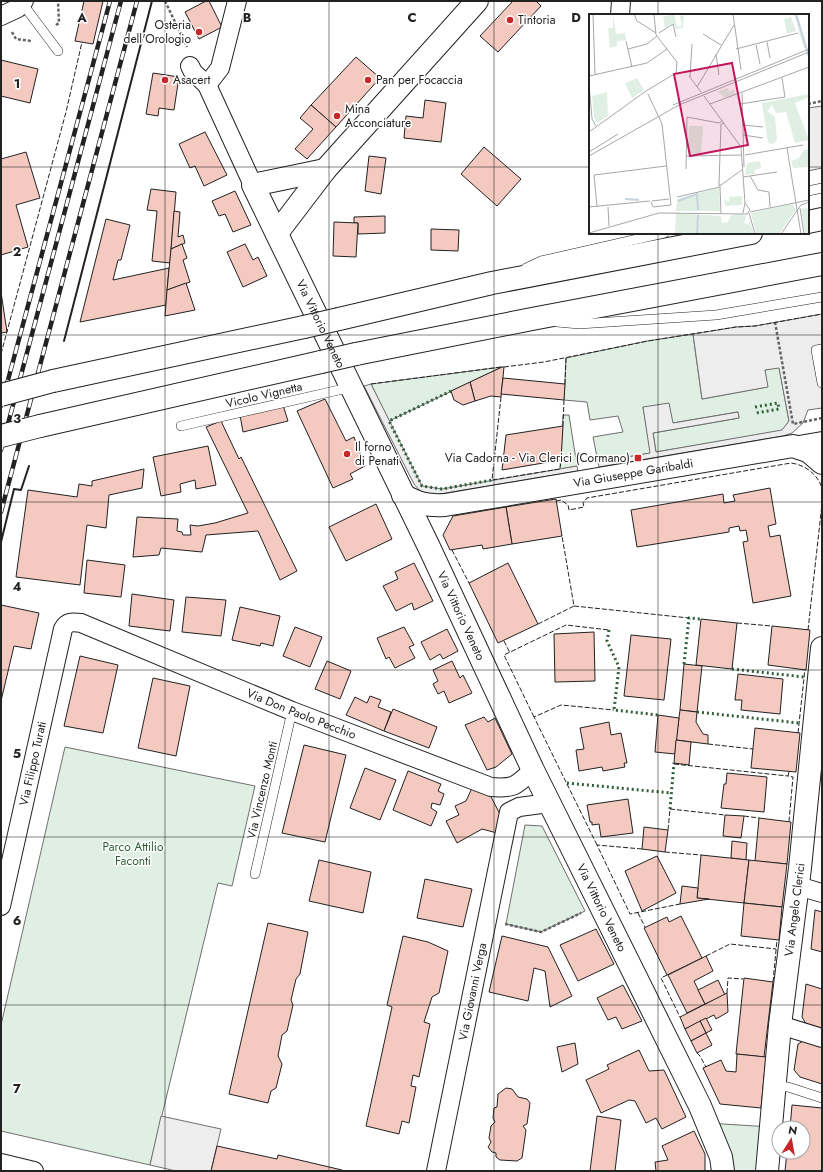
<svg xmlns="http://www.w3.org/2000/svg" width="823" height="1172" font-family="Jost,sans-serif">
  <style>
    .green { fill: #e0efe3; stroke: #6f6f6f }
    .parking { fill: #ededed; stroke: #6f6f6f }
    .building { fill: #f3c9c0; stroke: #222 }
    .lines { fill: none; stroke-linecap: round; stroke-linejoin: round }
    .lane-casing { stroke: #222; stroke-width: 10 }
    .street-casing { stroke: #222; stroke-width: 20 }
    .secondary-casing { stroke: #222; stroke-width: 24 }
    .highway-casing { stroke: #222; stroke-width: 24 }
    .path { stroke: #646464; stroke-width: 2.5; stroke-dasharray: 3 2; stroke-linecap: butt }
    .lane { stroke: #fff; stroke-width: 9 }
    .street { stroke: #fff; stroke-width: 18 }
    .secondary { stroke: #fff; stroke-width: 22 }
    .highway { stroke: #fff; stroke-width: 22 }
    .rail-casing { stroke: #222; stroke-width: 4.5 }
    .rail { stroke: #fff; stroke-width: 3; stroke-dasharray: 9; stroke-linecap: butt }
    .highway-bridge-casing { stroke: #222; stroke-width: 24; stroke-linecap: butt }
    .highway-bridge { stroke: #fff; stroke-width: 22 }
    .hedge { stroke: #2f5e38; stroke-width: 3; stroke-dasharray: 2 3; stroke-linecap: butt }
    .fence { stroke: #222; stroke-width: 1; stroke-dasharray: 5 2; stroke-linecap: butt }
    .wall { stroke: #222; stroke-width: 2 }
    .grid { fill: none; stroke: #222; stroke-width: 1; stroke-opacity: 0.55 }
    .poi-dot { fill: #c62828; stroke: #fff; stroke-width: 1.5 }
    .labels { text-anchor: middle; dominant-baseline: central; stroke-width: 3; stroke-linejoin: round; paint-order: stroke }
    .poi-label { font-size: 12px; fill: #222; stroke: #fff; text-anchor: start }
    .street-label { font-size: 12px; fill: #222; stroke: #fff }
    .park-label { font-size: 12px; fill: #2f5e38; stroke: #fff }
    .inset-river { fill: none; stroke: #c7d3dd; stroke-width: 2 }
    .inset-road { fill: none; stroke: #a7a7a7; stroke-width: 1 }
    .view { fill: #c2185b; fill-opacity: 0.15; stroke: #c2185b; stroke-width: 2 }
    .inset-edge { fill: none; stroke: #222; stroke-width: 2 }
    .grid-label { font-size: 13px; text-anchor: middle; font-weight: bold; fill: #222; stroke: #fff; stroke-width: 3; stroke-linejoin: round; paint-order: stroke }
  </style>
  <rect width="100%" height="100%" fill="#fff"/>
  <g class="green">
    <polygon points="693,334 702,399 767,387 765,370 779,367 789,421 782,431 656,452 653,433 739,418 738,412 673,423 643,407 651,453 598,462 593,437 623,432 618,416 590,420 587,402 564,400 566,358 647,341"/>
    <polygon points="502,367 389,421 371,384"/>
    <polygon points="563,415 569,415 577,466 560,469"/>
    <polygon points="65,747 255,786 232,886 218,883 150,1165 1,1131 1,1025"/>
    <polygon points="525,825 542,826 585,911 541,932 506,924"/>
    <polygon points="707,1123 771,1127 767,1171 723,1171"/>
  </g>
  <g class="parking">
    <polygon points="822,106 822,168 808,171 808,108"/>
    <polygon points="822,314 822,408 808,410 803,423 792,433 783,436 599,467 598,462 650,453 643,407 669,403 673,423 738,412 739,418 653,433 656,452 782,430 789,421 779,368 765,370 768,387 702,399 693,334 736,327 755,326"/>
    <polygon points="371,384 422,486 442,489 577,466 578,471 440,494 432,495 421,492 414,484 364,386"/>
    <polygon points="161,1116 221,1129 211,1171 176,1171 150,1165"/>
  </g>
  <g class="building">
    <polygon points="84,1 103,1 93,44 75,41"/>
    <polygon points="206,1 209,1 222,27 199,39 185,12"/>
    <polygon points="513,1 536,1 541,6 498,52 480,36"/>
    <polygon points="356,57 380,78 336,127 311,105"/>
    <polygon points="1,60 38,69 30,103 1,96"/>
    <polygon points="153,73 179,77 174,110 159,108 158,116 146,114"/>
    <polygon points="425,100 446,103 441,142 404,138 406,116 423,118"/>
    <polygon points="311,105 336,127 307,159 295,149 313,129 300,118"/>
    <polygon points="205,132 227,175 204,186 195,166 190,168 179,144"/>
    <polygon points="484,147 521,179 497,206 461,174"/>
    <polygon points="26,152 40,198 16,205 28,247 1,255 1,159"/>
    <polygon points="369,156 386,158 381,194 365,191"/>
    <polygon points="151,189 176,192 170,263 152,261 157,211 147,210"/>
    <polygon points="235,191 251,225 233,232 225,214 219,216 212,201"/>
    <polygon points="174,211 180,212 178,237 183,235 185,243 171,249"/>
    <polygon points="385,216 385,233 358,234 358,223 354,223 354,217"/>
    <polygon points="106,219 130,225 121,260 118,260 113,280 169,268 166,305 80,322"/>
    <polygon points="334,222 358,223 356,257 333,256"/>
    <polygon points="431,229 459,230 458,251 431,250"/>
    <polygon points="182,244 187,258 183,260 190,282 167,290 171,249"/>
    <polygon points="245,244 253,260 258,257 267,276 243,287 227,252"/>
    <polygon points="186,283 195,310 165,316 167,290"/>
    <polygon points="1,292 7,332 1,333"/>
    <polygon points="502,367 504,367 501,397 491,396 475,401 470,382"/>
    <polygon points="503,378 565,384 564,400 501,394"/>
    <polygon points="470,382 475,401 463,405 454,400 451,391"/>
    <polygon points="325,399 346,441 354,437 365,466 350,474 353,479 333,488 297,411"/>
    <polygon points="283,405 288,421 243,432 240,415"/>
    <polygon points="221,421 239,459 241,457 297,571 280,580 258,531 206,535 202,552 161,548 159,555 133,557 137,517 178,519 177,531 182,532 183,535 191,535 190,525 198,526 215,523 248,513 206,427"/>
    <polygon points="563,426 561,460 502,470 506,435"/>
    <polygon points="208,446 216,485 196,489 195,480 180,484 181,492 161,496 153,457"/>
    <polygon points="144,469 142,488 109,495 106,528 87,525 80,585 16,577 28,490 77,497 79,484 92,486 92,481"/>
    <polygon points="770,488 776,524 768,526 770,537 780,535 791,596 753,603 743,542 748,541 746,530 740,531 739,526 729,528 729,532 637,547 631,510 723,494 724,503 735,501 733,495"/>
    <polygon points="556,499 562,536 512,544 506,507"/>
    <polygon points="376,504 392,539 346,561 329,527"/>
    <polygon points="506,507 512,544 483,549 482,545 450,550 443,535 453,516"/>
    <polygon points="87,560 125,565 121,597 84,593"/>
    <polygon points="414,563 433,601 414,610 412,603 396,611 383,586 398,579 395,572"/>
    <polygon points="508,563 538,624 498,643 469,583"/>
    <polygon points="132,594 174,600 170,631 129,626"/>
    <polygon points="186,597 226,600 221,636 182,632"/>
    <polygon points="1,605 39,613 31,649 14,646 1,701"/>
    <polygon points="240,607 280,616 273,646 261,643 260,646 232,640"/>
    <polygon points="701,619 737,623 732,669 696,665"/>
    <polygon points="772,626 810,630 806,670 768,665"/>
    <polygon points="295,627 322,637 310,667 283,656"/>
    <polygon points="404,627 414,645 409,647 415,658 395,668 389,657 386,659 377,638"/>
    <polygon points="447,629 458,651 443,659 440,654 430,660 421,642"/>
    <polygon points="594,632 595,681 555,682 554,634"/>
    <polygon points="631,635 671,639 664,700 624,696"/>
    <polygon points="80,656 118,665 103,733 64,726"/>
    <polygon points="327,661 351,671 340,699 315,689"/>
    <polygon points="452,661 460,678 463,675 472,693 449,703 444,691 438,694 433,684 438,681 433,670"/>
    <polygon points="684,664 702,666 697,712 680,710"/>
    <polygon points="738,674 783,679 780,714 741,710 742,700 735,700"/>
    <polygon points="153,678 190,686 176,756 138,748"/>
    <polygon points="370,696 381,700 378,707 391,712 384,731 346,715 355,697 367,703"/>
    <polygon points="393,709 437,727 429,748 384,731"/>
    <polygon points="680,710 697,712 696,722 703,734 708,735 708,744 676,740"/>
    <polygon points="658,715 679,718 675,754 655,752"/>
    <polygon points="484,717 488,722 495,718 512,754 496,767 487,770 465,725"/>
    <polygon points="609,722 611,735 621,733 627,763 624,763 625,767 603,771 602,767 579,771 576,750 584,749 580,728"/>
    <polygon points="755,728 800,733 796,772 751,768"/>
    <polygon points="676,740 691,742 689,765 674,763"/>
    <polygon points="304,745 346,755 325,842 282,833"/>
    <polygon points="365,768 396,780 380,820 350,808"/>
    <polygon points="408,771 441,784 438,791 444,794 440,805 432,803 431,808 437,812 431,826 393,810"/>
    <polygon points="727,773 767,777 764,812 721,808 724,784 726,784"/>
    <polygon points="473,786 489,793 501,816 497,833 482,829 457,843 446,821 459,815 455,806 466,801"/>
    <polygon points="628,799 633,833 601,837 599,824 592,825 592,822 590,822 587,805"/>
    <polygon points="725,815 744,816 741,838 723,836"/>
    <polygon points="759,818 791,822 787,864 755,861"/>
    <polygon points="644,827 668,830 665,852 642,849"/>
    <polygon points="732,841 747,843 746,860 731,858"/>
    <polygon points="701,855 749,860 744,903 697,898"/>
    <polygon points="657,856 676,893 642,911 625,871"/>
    <polygon points="319,860 371,872 363,913 309,901"/>
    <polygon points="749,860 787,864 782,907 744,903"/>
    <polygon points="425,879 472,889 463,927 417,918"/>
    <polygon points="682,886 698,888 697,898 709,899 680,904"/>
    <polygon points="744,903 782,907 779,940 741,936"/>
    <polygon points="815,910 822,912 822,952 811,949"/>
    <polygon points="681,916 702,958 667,975 644,928 667,917 669,922"/>
    <polygon points="268,923 308,932 300,974 296,979 291,1000 293,1005 287,1031 282,1035 278,1056 282,1064 276,1088 271,1091 268,1103 229,1094"/>
    <polygon points="596,929 614,964 578,981 560,945"/>
    <polygon points="403,936 428,942 448,951 439,993 432,997 424,1022 430,1024 419,1077 413,1075 411,1086 416,1087 409,1123 402,1121 399,1134 366,1126 392,1007 387,1005"/>
    <polygon points="502,936 548,947 572,996 550,1007 545,971 534,968 528,1001 489,992"/>
    <polygon points="706,956 713,971 694,981 705,1004 687,1013 668,975"/>
    <polygon points="744,978 773,982 764,1057 736,1054"/>
    <polygon points="718,980 725,995 705,1004 698,990"/>
    <polygon points="806,984 822,989 822,1029 806,1024 802,1017"/>
    <polygon points="623,985 642,1021 622,1029 616,1017 608,1020 597,998"/>
    <polygon points="727,993 728,1012 716,1019 714,1015 685,1029 680,1017"/>
    <polygon points="706,1018 712,1030 706,1033 700,1021"/>
    <polygon points="700,1021 706,1033 691,1041 685,1029"/>
    <polygon points="706,1033 712,1045 697,1053 691,1041"/>
    <polygon points="805,1040 822,1045 822,1084 800,1077 794,1070 798,1044"/>
    <polygon points="575,1043 578,1064 562,1072 557,1047"/>
    <polygon points="639,1050 649,1071 664,1070 686,1117 662,1129 656,1118 646,1123 635,1101 629,1100 601,1113 586,1080 609,1069 607,1065"/>
    <polygon points="737,1054 766,1057 761,1108 720,1104 703,1068 721,1060 726,1071 736,1072"/>
    <polygon points="506,1088 512,1089 518,1097 527,1099 530,1103 527,1124 523,1126 526,1130 522,1158 517,1161 500,1160 496,1157 496,1153 492,1152 488,1147 491,1142 489,1138 491,1126 495,1122 493,1118 494,1108 497,1107 498,1094"/>
    <polygon points="792,1105 822,1108 822,1171 785,1171 787,1152 803,1152 803,1128 790,1128"/>
    <polygon points="597,1116 621,1120 615,1171 590,1171"/>
    <polygon points="694,1131 705,1154 705,1171 656,1171 655,1162 668,1160 662,1146"/>
    <polygon points="217,1146 277,1159 278,1155 342,1170 341,1171 211,1171"/>
  </g>
  <g class="lines">
    <defs>
      <g id="lane">
        <polyline points="22,3 58,51"/>
        <polyline points="808,191 822,188"/>
        <polyline points="526,268 541,261 664,233"/>
        <polyline points="557,322 579,324 716,315 822,297"/>
        <polyline points="822,349 816,350 822,383"/>
        <polyline points="181,426 352,387"/>
        <polyline points="255,874 292,711"/>
        <polyline points="775,1086 788,1087 822,1098"/>
      </g>
      <g id="street">
        <polyline points="620,15 621,1"/>
        <polyline points="1,16 18,8 24,1"/>
        <polyline points="190,66 193,72 207,85 253,185"/>
        <polyline points="207,85 220,68 237,1"/>
        <polyline points="793,446 822,441"/>
        <polyline points="798,886 822,893"/>
        <path id="s1" d="M1,906L63,629C67,621 73,622 81,623L292,711L491,787C514,789 516,786 533,770"/>
        <polyline points="780,1025 822,1038"/>
        <polyline points="1,1163 34,1171"/>
        <path id="s2" d="M436,1171L509,812L519,807L549,803"/>
      </g>
      <g id="secondary">
        <path id="s3" d="M325,170L253,185L429,547L533,770L700,1106L721,1157L723,1171"/>
        <polyline points="277,233 325,170 477,1"/>
        <path id="s4" d="M403,495C419,504 427,506 445,505L793,446L808,451L822,463"/>
        <path id="s5" d="M767,1171L780,1025L800,868L822,648"/>
      </g>
      <g id="highway">
        <polyline points="808,222 822,219"/>
        <polyline points="339,319 492,283 751,233"/>
        <polyline points="356,354 532,319 822,264"/>
        <polyline points="53,381 304,327"/>
        <polyline points="40,426 321,362"/>
      </g>
    </defs>
    <use href="#lane" class="lane-casing"/>
    <use href="#street" class="street-casing"/>
    <use href="#secondary" class="secondary-casing"/>
    <use href="#highway" class="highway-casing"/>
    <g class="path">
      <polyline points="165,1 187,47"/>
      <polyline points="56,25 59,23 58,1"/>
      <polyline points="12,32 16,39 31,41"/>
      <polyline points="808,104 822,101"/>
      <polyline points="775,322 793,424 822,418"/>
      <polyline points="505,924 541,932 581,913"/>
    </g>
    <use href="#lane" class="lane"/>
    <use href="#street" class="street"/>
    <use href="#secondary" class="secondary"/>
    <use href="#highway" class="highway"/>
    <defs>
      <g id="rail">
        <polyline points="1,406 110,1"/>
        <polyline points="1,450 121,1"/>
        <polyline points="1,512 137,1"/>
      </g>
    </defs>
    <use href="#rail" class="rail-casing"/>
    <use href="#rail" class="rail"/>
    <defs>
      <g id="highway-bridge">
        <polyline points="304,327 339,319"/>
        <polyline points="321,362 356,354"/>
        <polyline points="1,395 53,381"/>
        <polyline points="1,436 40,426"/>
      </g>
    </defs>
    <use href="#highway-bridge" class="highway-bridge-casing"/>
    <use href="#highway-bridge" class="highway-bridge"/>
    <g class="hedge">
      <polyline points="451,391 389,421 422,486 442,489 492,480"/>
      <polyline points="755,407 778,403 779,409 756,413"/>
      <polyline points="609,630 607,641 619,667 614,710 658,715"/>
      <polyline points="684,664 689,618 701,619"/>
      <polyline points="732,669 804,677"/>
      <polyline points="697,712 799,723"/>
      <polyline points="567,783 671,793"/>
      <polyline points="670,809 674,763"/>
    </g>
    <g class="fence">
      <polyline points="1,354 66,112 82,42"/>
      <polyline points="504,367 544,362 648,341 736,327 755,326 822,314"/>
      <polyline points="371,384 501,367"/>
      <polyline points="565,384 566,358"/>
      <polyline points="501,397 492,480 560,469 561,460"/>
      <polyline points="563,426 564,400"/>
      <path d="M556,501L561,500L568,505L569,510L584,507L583,503L587,498L791,463C806,465 818,475 822,488"/>
      <polyline points="452,550 469,583"/>
      <polyline points="574,606 689,618"/>
      <polyline points="737,623 772,626"/>
      <polyline points="538,624 574,606 562,536"/>
      <polyline points="808,630 822,504"/>
      <polyline points="504,641 510,653"/>
      <polyline points="534,717 504,655 566,625 609,630"/>
      <polyline points="798,733 805,669"/>
      <polyline points="708,744 753,749"/>
      <polyline points="674,764 788,776"/>
      <polyline points="789,772 788,776 793,777 789,821"/>
      <polyline points="744,816 759,818"/>
      <polyline points="668,830 670,809 725,815"/>
      <polyline points="597,845 534,717 561,705 614,710"/>
      <polyline points="642,849 597,845 630,914 680,904"/>
      <polyline points="665,852 701,855"/>
      <polyline points="638,913 645,927"/>
      <polyline points="706,956 730,944 776,949"/>
      <polyline points="667,975 661,978 680,1017"/>
      <polyline points="773,982 777,940"/>
      <polyline points="727,993 728,978 743,979"/>
      <polyline points="697,1053 700,1056 706,1067"/>
    </g>
    <g class="wall">
      <polyline points="64,341 152,1"/>
      <polyline points="1,542 14,489 21,490 29,466"/>
    </g>
  </g>
  <path class="grid" d="M165,1V1171M329,1V1171M494,1V1171M658,1V15M1,167H590M808,167H822M658,233V1171M1,335H822M1,502H822M1,670H822M1,837H822M1,1005H822"/>
  <g class="poi-dot">
    <circle cx="510" cy="20" r="4"/>
    <circle cx="199" cy="32" r="4"/>
    <circle cx="165" cy="80" r="4"/>
    <circle cx="368" cy="80" r="4"/>
    <circle cx="337" cy="116" r="4"/>
    <circle cx="347" cy="454" r="4"/>
    <rect x="634" y="454" width="8" height="8" rx="2"/>
  </g>
  <g class="labels">
    <g class="poi-label">
      <text x="518" y="20">Tintoria</text>
      <text x="191" y="25" text-anchor="end">Osteria<tspan x="191" dy="14">dell'Orologio</tspan></text>
      <text x="173" y="80">Asacert</text>
      <text x="376" y="80">Pan per Focaccia</text>
      <text x="345" y="109">Mina<tspan x="345" dy="14">Acconciature</tspan></text>
      <text x="355" y="447">Il forno<tspan x="355" dy="14">di Penati</tspan></text>
      <text x="630" y="458" text-anchor="end">Via Cadorna - Via Clerici (Cormano)</text>
    </g>
    <g class="street-label">
      <text stroke="none"><textPath href="#s3" startOffset="228">Via Vittorio Veneto</textPath></text>
      <text transform="translate(264 395) rotate(-13)">Vicolo Vignetta</text>
      <text stroke="none"><textPath href="#s4" startOffset="235">Via Giuseppe Garibaldi</textPath></text>
      <text stroke="none"><textPath href="#s3" startOffset="552">Via Vittorio Veneto</textPath></text>
      <text stroke="none"><textPath href="#s1" startOffset="543">Via Don Paolo Pecchio</textPath></text>
      <text stroke="none"><textPath href="#s1" startOffset="146">Via Filippo Turati</textPath></text>
      <text transform="translate(262 790) rotate(-77)">Via Vincenzo Monti</text>
      <text stroke="none"><textPath href="#s3" startOffset="876">Via Vittorio Veneto</textPath></text>
      <text stroke="none"><textPath href="#s5" startOffset="263">Via Angelo Clerici</textPath></text>
      <text stroke="none"><textPath href="#s2" startOffset="183">Via Giovanni Verga</textPath></text>
    </g>
    <g class="park-label">
      <text x="133" y="847">Parco Attilio<tspan x="133" dy="14">Faconti</tspan></text>
    </g>
  </g>
  <g transform="translate(589 14)">
    <rect width="220" height="220" fill="#fff"/>
    <path d="M24,0L27,20L36,19L37,26L28,27V32L21,34L19,14H24ZM85,0L88,13L93,12L91,2L95,1L94,14L87,15L84,9L76,14L74,3ZM205,0H208L218,33L215,34ZM202,3L207,17L198,20L195,5ZM48,64L55,76L43,84L36,69ZM139,74L140,78L145,75L146,80L134,84L135,82L130,80V77ZM18,78L19,102L8,109L5,103L3,82ZM220,80V83L206,89L220,126L206,129L197,98L187,99L183,91L178,97L186,103L188,126L184,130L179,129L173,89ZM100,112H114L112,140L99,139ZM220,135V153L204,154L202,147L210,144L215,136ZM171,147L172,154L165,156L166,160L156,161L158,149ZM130,174L131,197H87L88,185ZM153,182V191L136,192L135,185L140,188V183ZM203,190L207,196L190,220H167L162,199ZM220,194V220H216L212,195ZM87,199L132,202L133,209L139,208L142,201L152,200L157,202L155,209L160,211V206L165,220H86Z" fill="#e0efe3"/>
    <path class="inset-river" d="M207,0L220,43M36,185L50,186M89,187L108,180L109,196M108,220L109,201"/>
    <path class="inset-road" d="M4,0L6,60M45,0L48,7L67,19M144,0L152,56M70,19L84,10L87,23M114,20L132,31M37,27L43,53M178,28L181,44M167,31L171,50M39,35L58,30L68,22M147,35L209,19M127,40L130,61M0,62L58,49L78,35M100,62L112,78M101,63L103,30M0,69L3,105L7,112M108,73L145,11M153,79L155,153M59,80L73,110L82,191L64,193L62,188M115,82L152,133L156,189L154,199M121,90L220,53M151,90L196,83L193,64M84,91L220,35M153,111L174,113M0,118L57,77L87,59L88,48L67,21L65,0M154,121L174,124M198,134L212,220M0,138L29,120M156,141L214,131M0,142L90,91L220,38M97,142L153,141M97,155L98,103L130,109L133,107M161,162L169,176L180,178L181,193M154,163L188,158M130,170L132,110L135,109M132,171L154,155M131,173L132,199M88,183L131,173V170L129,172M63,187L80,185M0,193L61,187M8,193L5,161L77,152M19,193L20,212M211,194L215,220M161,198L220,186M160,199L166,220M0,219L70,199L158,200L161,196L156,189M192,220L212,191L220,188"/>
    <path class="view" d="M143,49L159,131L101,142L85,60Z"/>
    <rect width="220" height="220" class="inset-edge"/>
  </g>
  <g class="grid-label">
    <text x="82" y="22">A</text>
    <text x="247" y="22">B</text>
    <text x="412" y="22">C</text>
    <text x="576" y="22">D</text>
    <text x="17" y="88">1</text>
    <text x="17" y="256">2</text>
    <text x="17" y="423">3</text>
    <text x="17" y="591">4</text>
    <text x="17" y="758">5</text>
    <text x="17" y="925">6</text>
    <text x="17" y="1093">7</text>
  </g>
  <rect width="823" height="1172" fill="none" stroke="#222222" stroke-width="4"/>
  <g transform="translate(791 1140) rotate(11)"><circle r="19" fill="#ffffff" stroke="#a7a7a7"/>
  <path d="M0-3L7 15L0 10L-7 15Z" fill="#c62828"/>
  <text y="-6" font-size="11" font-weight="bold" text-anchor="middle" fill="#222222">N</text>
  </g>
</svg>
